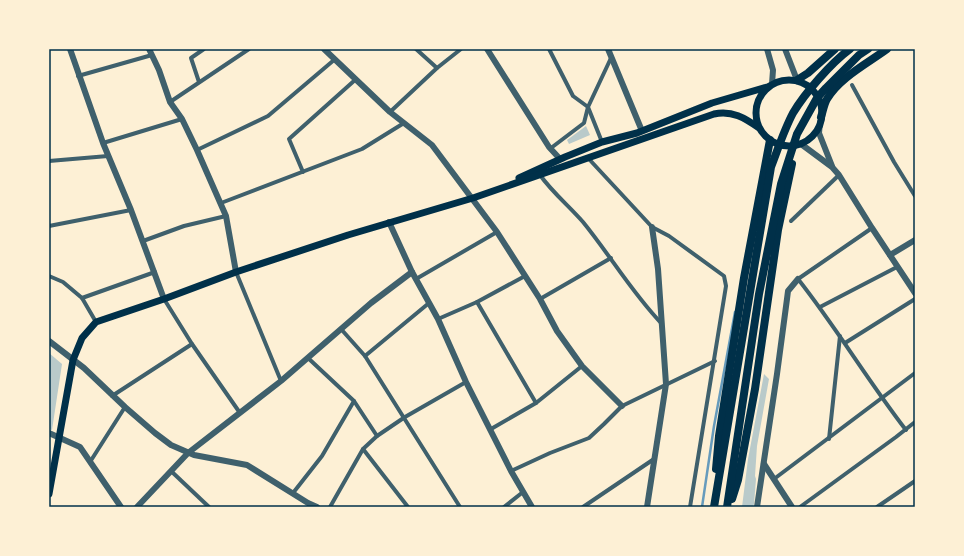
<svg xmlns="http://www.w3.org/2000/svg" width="964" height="556" font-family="Arial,sans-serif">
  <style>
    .green { fill: #b9caca }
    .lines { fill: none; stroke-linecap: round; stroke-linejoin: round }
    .stream { stroke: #669bbc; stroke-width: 2.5 }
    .minor { stroke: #3f606c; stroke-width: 4 }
    .tertiary { stroke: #3f606c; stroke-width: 6 }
    .primary { stroke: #003049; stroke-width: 7 }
    .trunk { stroke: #003049; stroke-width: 8 }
    .neatline { fill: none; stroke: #003049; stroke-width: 1.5 }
  </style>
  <rect width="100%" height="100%" fill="#fdf0d5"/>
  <g class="green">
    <polygon points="586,126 590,135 569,144 567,140"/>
    <polygon points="49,353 62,364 52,430 49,429"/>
    <polygon points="764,374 769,379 757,446 755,476 756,479 754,504 753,507 742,507 748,459"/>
  </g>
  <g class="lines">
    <polyline class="stream" points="702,507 714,426 735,312"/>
    <g class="minor">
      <polyline points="416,49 437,68"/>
      <polyline points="549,49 573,96 588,107 602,142"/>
      <polyline points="78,76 152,55"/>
      <polyline points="199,82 191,58 204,49"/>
      <polyline points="852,85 894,162 915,196"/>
      <polyline points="170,102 249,49"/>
      <polyline points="390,112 437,68 461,49"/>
      <polyline points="103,143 182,119"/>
      <polyline points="551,148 584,123 588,107 611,58"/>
      <polyline points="197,150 268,116 334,60"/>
      <polyline points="588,158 652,227 669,236 724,276 726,286 690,507"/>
      <polyline points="49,161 108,156"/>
      <polyline points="303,172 289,139 355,80"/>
      <path d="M540,175C552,192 569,206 583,222C610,255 632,293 662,324"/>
      <polyline points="221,203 362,149 404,123"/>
      <polyline points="791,221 839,175"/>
      <polyline points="49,226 131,210"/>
      <path d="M872,228L798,279C836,327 868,381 906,430"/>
      <polyline points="143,241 184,226 226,216"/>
      <polyline points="236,272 281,381"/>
      <polyline points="49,276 63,282 82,298 96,322"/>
      <polyline points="416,279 497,232"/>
      <polyline points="82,298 155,272"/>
      <polyline points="164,299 192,344 240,413"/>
      <polyline points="540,299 611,258"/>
      <polyline points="477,302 536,403"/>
      <polyline points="820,307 897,267"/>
      <polyline points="438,319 477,302 525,276"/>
      <polyline points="341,329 365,356 460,507"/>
      <polyline points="845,343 915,299"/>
      <polyline points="365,356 429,303"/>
      <polyline points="308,358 354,401 377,436"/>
      <polyline points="112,396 192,344"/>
      <polyline points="491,429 536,403 582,366"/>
      <polyline points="829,439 840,336"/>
      <polyline points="363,449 408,507"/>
      <polyline points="90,462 125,407"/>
      <polyline points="171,471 209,507"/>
      <polyline points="511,471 550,453 589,438 604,424 622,406 715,361"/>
      <polyline points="774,479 915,373"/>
      <polyline points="293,493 322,456 354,401"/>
      <polyline points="330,507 363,449 377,436 405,417 466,382"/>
      <polyline points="504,507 523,492"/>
      <polyline points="583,507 654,459"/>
      <polyline points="800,507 896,437 915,422"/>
      <polyline points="877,507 915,481"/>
    </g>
    <g class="tertiary">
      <polyline points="70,49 103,143 131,210 164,299"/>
      <polyline points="149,49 159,70 170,102 182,119 197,150 226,216 236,272"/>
      <polyline points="324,49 390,112 432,145 497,232 540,299 557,331 582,366 622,406"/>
      <polyline points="487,49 549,147 560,159"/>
      <polyline points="608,49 642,131"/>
      <polyline points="767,49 773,70 772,84"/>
      <polyline points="785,49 797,80"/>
      <polyline points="820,122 819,133 832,166"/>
      <polyline points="801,144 832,167 839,175 872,228 915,293"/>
      <polyline points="389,222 412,272 438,319 466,382 511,471 532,507"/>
      <polyline points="890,255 915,240"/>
      <polyline points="49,341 84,368 125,407 155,433 171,445 194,455 247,465 308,503 317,507"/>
      <polyline points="49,433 80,447 121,507"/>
      <polyline points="764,464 792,507"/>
      <polyline points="137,507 188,453 281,381 371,303 412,272"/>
      <polyline points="647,507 666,384 658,269 652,227"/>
      <polyline points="757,507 777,374 787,299 788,291 798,279"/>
    </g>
    <g class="primary">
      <circle cx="789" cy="113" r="33"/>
      <polyline points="519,178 565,157 602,142 637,133 712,103 767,87"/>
      <path d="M49,494L73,360L82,338L96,322L164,299L236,272L348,235L473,198L714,114C732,110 745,118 759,128"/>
    </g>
    <g class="trunk">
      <polyline points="797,80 808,73 835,49"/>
      <path d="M821,117C823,111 824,104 827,99C839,78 868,63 887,49"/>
      <polyline points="716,469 719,436 744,278 770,140"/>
      <polyline points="732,499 738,480 755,389 778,230 792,164"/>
      <path d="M714,507L771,167C778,149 784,130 793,113C805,93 831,63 850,49"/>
      <polyline points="727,507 759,294 781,184 797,134 817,98 826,88 859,55 868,49"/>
    </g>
  </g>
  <rect width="964" height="556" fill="none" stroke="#fdf0d5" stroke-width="100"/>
  <rect x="50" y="50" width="864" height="456" class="neatline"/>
</svg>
